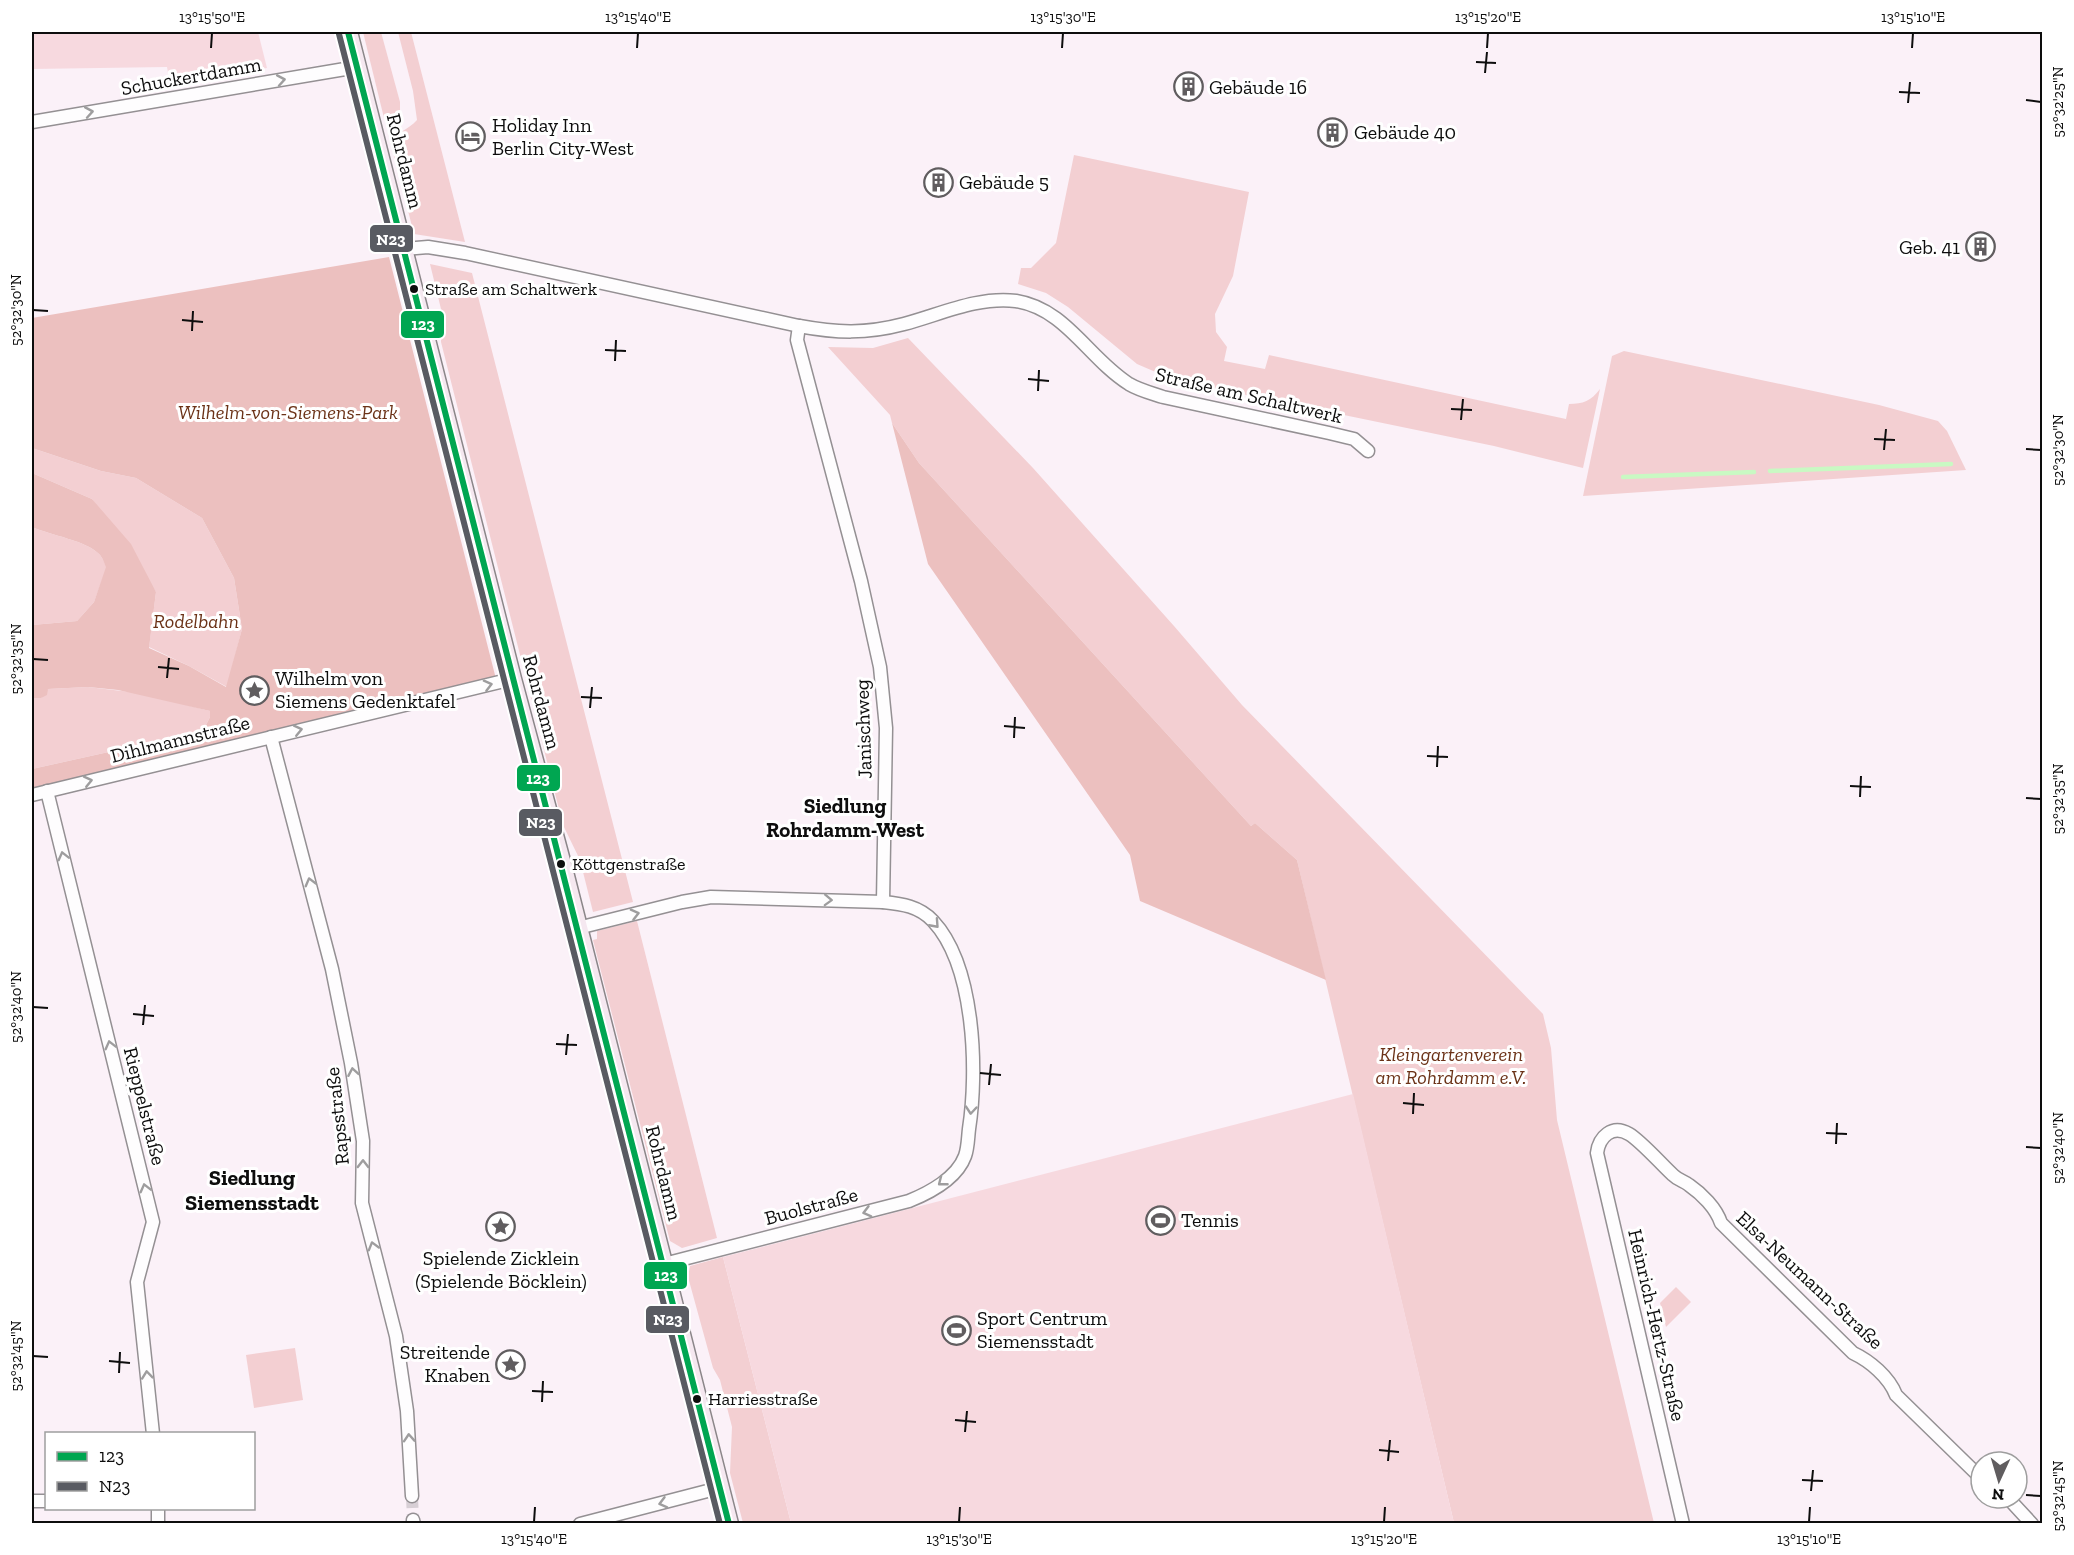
<svg xmlns="http://www.w3.org/2000/svg" width="2074" height="1555" font-family="'Zilla Slab',serif">
  <style>
    .green { fill: #f3cfd2 }
    .forest { fill: #ecc0bf }
    .pitch { fill: #f7d9df }
    .lines { fill: none; stroke-linecap: round; stroke-linejoin: round }
    .stream { stroke: #c9f9c3; stroke-width: 4.5 }
    .minor-tunnel { stroke: #d7cfd5; stroke-width: 12; stroke-dasharray: 12 6; stroke-linecap: butt }
    .minor-casing { stroke: #949093; stroke-width: 15 }
    .secondary-casing { stroke: #8b8689; stroke-width: 21 }
    .minor { stroke: #fefdfe; stroke-width: 12 }
    .secondary { stroke: #f5e8f0; stroke-width: 18 }
    .bus-1-casing { stroke: #fff; stroke-width: 10 }
    .bus-2-casing { stroke: #fff; stroke-width: 10 }
    .bus-1 { stroke: #00a651; stroke-width: 6 }
    .bus-2 { stroke: #595b62; stroke-width: 6 }
    .oneway { stroke: #9e9d9e }
    .ticks { fill: none; stroke: #0d0d0d; stroke-width: 2 }
    .bus-dot { fill: #0d0d0d; stroke: #fff; stroke-width: 2 }
    .labels { text-anchor: middle; dominant-baseline: central; stroke-width: 6; stroke-linejoin: round; paint-order: stroke }
    .bus-label { font-size: 18px; fill: #0d0d0d; stroke: #fff; text-anchor: start }
    .street-label { font-size: 20px; fill: #0d0d0d; stroke: #fff }
    .poi-label { font-size: 20px; fill: #0d0d0d; stroke: #fff; text-anchor: start }
    .park-label { font-size: 20px; font-style: italic; fill: #6b3217; stroke: #fff }
    .neighbourhood-label { font-size: 21px; font-weight: bold; fill: #0d0d0d; stroke: #fff }
    .quarter-label { font-size: 22px; font-weight: bold; fill: #0d0d0d; stroke: #fff }
    .line-badge { stroke: #fff; stroke-width: 2 }
    .badge-label { font-size: 16px; text-anchor: middle; font-weight: bold; fill: #fff }
    .neatline { fill: none; stroke: #0d0d0d; stroke-width: 2 }
    .ticks-label { font-size: 15px; text-anchor: middle; fill: #0d0d0d }
  </style>
  <rect width="100%" height="100%" fill="#fbf1f8"/>
  <g class="green">
    <polygon points="363,32 381,32 400,102 400,111 396,115 384,118"/>
    <path d="M398,32H411L465,242L414,234L390,141C397,132 408,130 417,120L413,91Z"/>
    <path d="M1074,155L1249,192L1233,276L1215,314L1216,332L1227,347L1224,361L1265,369L1269,355L1566,419L1569,404C1583,404 1591,401 1600,389L1583,468L1494,446L1174,380L1137,364L1068,307L1046,293L1018,284L1021,268H1031L1056,243Z"/>
    <polygon points="430,264 472,273 633,902 593,912 580,860 563,825 441,342 441,309"/>
    <polygon points="908,338 1033,468 1174,626 1242,705 1543,1014 1551,1048 1557,1120 1654,1523 1454,1523 1297,860 1255,823 1251,826 919,463 892,423 890,415 828,347 873,348"/>
    <polygon points="1624,351 1879,405 1938,421 1947,431 1966,470 1583,496 1612,356"/>
    <polygon points="32,448 101,471 136,478 202,518 234,578 242,629 227,687 189,666 149,647 156,592 92,499 32,473"/>
    <path d="M32,527C50,535 87,541 99,554C103,558 104,563 107,567L94,602L77,621L32,625Z"/>
    <polygon points="88,687 139,693 210,711 210,717 203,731 32,769 32,698 41,698 48,689"/>
    <polygon points="637,921 717,1238 682,1248 670,1241 593,940 597,939 597,931"/>
    <polygon points="723,1257 791,1523 743,1523 730,1473 732,1427 720,1380 713,1368 688,1277 690,1266"/>
    <polygon points="1676,1287 1691,1302 1666,1327 1660,1303"/>
    <polygon points="295,1348 303,1400 254,1408 246,1355"/>
  </g>
  <g class="forest">
    <path d="M389,257L496,679L32,789V769L203,731L210,717V711L118,690L88,687L48,689L47,695L41,698H32V625L77,621L94,602L106,567C104,563 103,558 99,554C87,541 50,535 32,527V473L92,499L131,544L156,592L149,648L189,666L226,687L242,629L234,578L202,518L136,478L101,471L32,448V318Z"/>
    <polygon points="892,423 919,463 1251,826 1255,823 1297,860 1326,980 1140,901 1130,855 928,564"/>
  </g>
  <g class="pitch">
    <polygon points="32,32 258,32 267,68 170,84 167,67 32,69"/>
    <polygon points="1353,1094 1454,1523 791,1523 723,1257"/>
  </g>
  <g class="lines">
    <g class="stream">
      <polyline points="1770,471 1951,464"/>
      <polyline points="1623,477 1754,472"/>
    </g>
    <polyline class="minor-tunnel" points="412,1496 413,1520"/>
    <defs>
      <g id="minor">
        <polyline points="32,122 357,67"/>
        <path d="M404,249L428,247L465,253L799,326C837,333 866,334 904,324C939,315 978,296 1016,301C1066,309 1088,358 1129,384C1139,390 1151,393 1163,397L1329,433L1354,439L1368,451"/>
        <polyline points="799,326 797,340 861,581 880,667 886,728 883,902"/>
        <polyline points="271,737 332,969 351,1063 363,1141 362,1203 396,1336 407,1411 412,1496"/>
        <polyline points="47,791 153,1222 137,1282 153,1434"/>
        <polyline points="32,795 512,679"/>
        <path d="M578,928L682,902L711,897L883,902C902,904 919,906 933,921C975,966 978,1071 969,1129C968,1137 968,1148 965,1156C957,1178 929,1193 909,1201L664,1264"/>
        <polyline points="2008,1498 2032,1524"/>
        <polyline points="32,1501 46,1501"/>
        <polyline points="158,1508 158,1524"/>
        <polyline points="413,1520 414,1524"/>
        <polyline points="580,1524 719,1488"/>
        <path d="M1683,1524L1597,1153C1599,1137 1612,1124 1629,1134C1641,1141 1662,1165 1673,1175C1678,1180 1684,1181 1689,1185C1702,1194 1716,1208 1721,1223L1853,1353C1870,1361 1889,1377 1896,1395L1981,1478"/>
      </g>
      <polyline id="secondary" points="348,32 512,679 565,876 729,1524"/>
    </defs>
    <use href="#minor" class="minor-casing"/>
    <use href="#secondary" class="secondary-casing"/>
    <use href="#minor" class="minor"/>
    <use href="#secondary" class="secondary"/>
    <defs>
      <polyline id="bus-1" points="348,32 729,1524"/>
      <polyline id="bus-2" points="339,34 720,1524"/>
    </defs>
    <use href="#bus-1" class="bus-1-casing"/>
    <use href="#bus-2" class="bus-2-casing"/>
    <use href="#bus-1" class="bus-1"/>
    <use href="#bus-2" class="bus-2"/>
  </g>
  <defs><path id="oneway-chevron" d="M-2-3.5L2.5 0L-2 3.5" fill="none" stroke-width="1.6" stroke-linecap="round" stroke-linejoin="round" transform="scale(1.5)"/></defs>
  <g class="oneway">
    <use href="#oneway-chevron" transform="translate(281 80) rotate(-10)"/>
    <use href="#oneway-chevron" transform="translate(89 112) rotate(-10)"/>
    <use href="#oneway-chevron" transform="translate(488 685) rotate(-14)"/>
    <use href="#oneway-chevron" transform="translate(298 730) rotate(-13)"/>
    <use href="#oneway-chevron" transform="translate(88 781) rotate(-13)"/>
    <use href="#oneway-chevron" transform="translate(63 856) rotate(-104)"/>
    <use href="#oneway-chevron" transform="translate(310 882) rotate(-105)"/>
    <use href="#oneway-chevron" transform="translate(828 900) rotate(2)"/>
    <use href="#oneway-chevron" transform="translate(635 914) rotate(-14)"/>
    <use href="#oneway-chevron" transform="translate(935 924) rotate(48)"/>
    <use href="#oneway-chevron" transform="translate(110 1045) rotate(-104)"/>
    <use href="#oneway-chevron" transform="translate(353 1072) rotate(-100)"/>
    <use href="#oneway-chevron" transform="translate(971 1110) rotate(95)"/>
    <use href="#oneway-chevron" transform="translate(363 1164) rotate(-90)"/>
    <use href="#oneway-chevron" transform="translate(942 1182) rotate(142)"/>
    <use href="#oneway-chevron" transform="translate(145 1188) rotate(-104)"/>
    <use href="#oneway-chevron" transform="translate(867 1212) rotate(165)"/>
    <use href="#oneway-chevron" transform="translate(373 1246) rotate(-106)"/>
    <use href="#oneway-chevron" transform="translate(147 1375) rotate(-96)"/>
    <use href="#oneway-chevron" transform="translate(409 1438) rotate(-94)"/>
    <use href="#oneway-chevron" transform="translate(663 1503) rotate(165)"/>
  </g>
  <path class="ticks" d="M211,48L212,33M637,48L638,33M1062,48L1063,33M1487,48L1488,33M1912,48L1913,33M1476,62L1496,63M1485,73L1487,52M1899,92L1920,93M2026,100L2041,102M1908,103L1910,82M33,310L48,311M182,320L203,322M192,331L193,311M605,350L626,351M615,361L616,340M1028,379L1049,381M1038,391L1039,370M1451,409L1472,410M1461,420L1463,399M1874,439L1895,440M2026,449L2041,450M1884,450L1886,429M33,659L48,660M158,667L179,669M167,678L169,658M581,697L602,698M590,708L592,687M1004,726L1025,728M1014,738L1015,717M1427,756L1448,757M1437,767L1438,746M1850,786L1871,787M1860,797L1861,776M2026,798L2041,799M33,1007L48,1008M133,1014L154,1016M143,1025L145,1005M556,1044L577,1045M566,1055L568,1034M980,1073L1001,1075M989,1085L991,1064M1403,1103L1424,1105M1413,1114L1414,1093M1826,1133L1847,1134M1836,1144L1837,1123M2026,1147L2041,1148M33,1356L48,1357M109,1361L130,1363M119,1373L120,1352M532,1391L553,1392M542,1402L543,1381M955,1420L976,1422M965,1432L967,1411M1379,1450L1399,1452M1388,1461L1390,1440M1802,1480L1823,1481M1811,1491L1813,1470M2026,1495L2041,1496M534,1522L535,1507M959,1522L960,1507M1384,1522L1385,1507M1809,1522L1810,1507"/>
  <defs>
    <symbol id="building-ring" viewBox="-11 -11 22 22"><circle r="9.5" fill="#fff" stroke="#605d5f" stroke-width="1.5"/><path d="M-4-6H4V6H1V3H-1V6H-4ZM-2.5-4.3h1.7v1.8h-1.7ZM.8-4.3h1.7v1.8H.8ZM-2.5-1h1.7V.8h-1.7ZM.8-1h1.7V.8H.8Z" fill="#605d5f"/></symbol>
    <symbol id="hotel-ring" viewBox="-11 -11 22 22"><circle r="9.5" fill="#fff" stroke="#605d5f" stroke-width="1.5"/><path d="M-6-4.5h1.5V1H6V5H4.5V3h-9V5H-6ZM-4 0a1.8 1.8 0 1 1 3.6 0ZM.5 0V-2.5h3Q6-2.5 6 0Z" fill="#605d5f"/></symbol>
    <symbol id="sight-ring" viewBox="-11 -11 22 22"><circle r="9.5" fill="#fff" stroke="#605d5f" stroke-width="1.5"/><path d="M0-6L1.8-2.2L6-1.7L2.9 1.2L3.7 5.4L0 3.3L-3.7 5.4L-2.9 1.2L-6-1.7L-1.8-2.2Z" fill="#605d5f"/></symbol>
    <symbol id="stadium-ring" viewBox="-11 -11 22 22"><circle r="9.5" fill="#fff" stroke="#605d5f" stroke-width="1.5"/><path d="M0-5a6.5 5 0 1 0 0 10a6.5 5 0 1 0 0-10ZM-3.5-1.8h7v3.6h-7Z" fill="#605d5f"/></symbol>
  </defs>
  <g fill-rule="evenodd">
    <use href="#building-ring" x="1172" y="70" width="33" height="33"/>
    <use href="#building-ring" x="1316" y="116" width="33" height="33"/>
    <use href="#hotel-ring" x="454" y="120" width="33" height="33"/>
    <use href="#building-ring" x="922" y="166" width="33" height="33"/>
    <use href="#building-ring" x="1964" y="230" width="33" height="33"/>
    <use href="#sight-ring" x="238" y="674" width="33" height="33"/>
    <use href="#stadium-ring" x="1144" y="1204" width="33" height="33"/>
    <use href="#sight-ring" x="484" y="1210" width="33" height="33"/>
    <use href="#stadium-ring" x="940" y="1314" width="33" height="33"/>
    <use href="#sight-ring" x="494" y="1348" width="33" height="33"/>
  </g>
  <g class="bus-dot">
    <circle cx="414" cy="289" r="5"/>
    <circle cx="561" cy="864" r="5"/>
    <circle cx="697" cy="1399" r="5"/>
  </g>
  <g class="labels">
    <g class="bus-label">
      <text x="425" y="289">Straße am Schaltwerk</text>
      <text x="572" y="864">Köttgenstraße</text>
      <text x="708" y="1399">Harriesstraße</text>
    </g>
    <g class="street-label">
      <text transform="translate(191 76) rotate(-10)">Schuckertdamm</text>
      <text transform="translate(405 161) rotate(76)">Rohrdamm</text>
      <text transform="translate(1249 395) rotate(13)">Straße am Schaltwerk</text>
      <text transform="translate(542 702) rotate(75)">Rohrdamm</text>
      <text transform="translate(863 729) rotate(-92)">Janischweg</text>
      <text transform="translate(180 739) rotate(-14)">Dihlmannstraße</text>
      <text transform="translate(145 1106) rotate(76)">Rieppelstraße</text>
      <text transform="translate(337 1116) rotate(-96)">Rapsstraße</text>
      <text transform="translate(664 1173) rotate(76)">Rohrdamm</text>
      <text transform="translate(811 1206) rotate(-15)">Buolstraße</text>
      <text transform="translate(1810 1280) rotate(43)">Elsa-Neumann-Straße</text>
      <text transform="translate(1657 1325) rotate(77)">Heinrich-Hertz-Straße</text>
    </g>
    <g class="poi-label">
      <text x="1209" y="87">Gebäude 16</text>
      <text x="492" y="125">Holiday Inn<tspan x="492" dy="23">Berlin City-West</tspan></text>
      <text x="1354" y="132">Gebäude 40</text>
      <text x="959" y="182">Gebäude 5</text>
      <text x="1960" y="247" text-anchor="end">Geb. 41</text>
      <text x="275" y="678">Wilhelm von<tspan x="275" dy="23">Siemens Gedenktafel</tspan></text>
      <text x="1181" y="1220">Tennis</text>
      <text x="501" y="1258" text-anchor="middle">Spielende Zicklein<tspan x="501" dy="23">(Spielende Böcklein)</tspan></text>
      <text x="977" y="1318">Sport Centrum<tspan x="977" dy="23">Siemensstadt</tspan></text>
      <text x="490" y="1352" text-anchor="end">Streitende<tspan x="490" dy="23">Knaben</tspan></text>
    </g>
    <g class="park-label">
      <text x="288" y="412">Wilhelm-von-Siemens-Park</text>
      <text x="196" y="621">Rodelbahn</text>
      <text x="1451" y="1054">Kleingartenverein<tspan x="1451" dy="23">am Rohrdamm e.V.</tspan></text>
    </g>
    <g class="neighbourhood-label">
      <text x="845" y="805">Siedlung<tspan x="845" dy="24">Rohrdamm-West</tspan></text>
    </g>
    <g class="quarter-label">
      <text x="252" y="1177">Siedlung<tspan x="252" dy="25">Siemensstadt</tspan></text>
    </g>
  </g>
  <g class="line-badge">
    <rect x="369" y="224" width="45" height="29" rx="6" fill="#595b62"/>
    <rect x="400" y="310" width="45" height="29" rx="6" fill="#00a651"/>
    <rect x="516" y="764" width="45" height="28" rx="6" fill="#00a651"/>
    <rect x="518" y="808" width="45" height="29" rx="6" fill="#595b62"/>
    <rect x="643" y="1261" width="45" height="29" rx="6" fill="#00a651"/>
    <rect x="645" y="1305" width="45" height="29" rx="6" fill="#595b62"/>
  </g>
  <g class="badge-label">
    <text x="391" y="245">N23</text>
    <text x="423" y="330">123</text>
    <text x="538" y="784">123</text>
    <text x="541" y="828">N23</text>
    <text x="666" y="1281">123</text>
    <text x="668" y="1325">N23</text>
  </g>
  <rect width="2074" height="1555" fill="none" stroke="#ffffff" stroke-width="66"/>
  <rect x="45" y="1432" width="210" height="78" fill="#ffffff" stroke="#9e9e9e" stroke-width="1.5"/>
  <rect x="57" y="1452" width="30" height="9" fill="#00a651" stroke="#9e9e9e" stroke-width="1.5"/>
  <text x="99" y="1462" font-size="18" fill="#0d0d0d">123</text>
  <rect x="57" y="1482" width="30" height="9" fill="#595b62" stroke="#9e9e9e" stroke-width="1.5"/>
  <text x="99" y="1492" font-size="18" fill="#0d0d0d">N23</text>
  <g transform="translate(1999 1480) rotate(184)"><circle r="28" fill="#ffffff" stroke="#9e9e9e" stroke-width="1.5"/>
  <path d="M0-4.5L10 22L0 15L-10 22Z" fill="#605d5f"/>
  <text y="-9" font-size="16" font-weight="bold" text-anchor="middle" fill="#0d0d0d">N</text>
  </g>
  <rect x="33" y="33" width="2008" height="1489" class="neatline"/>
  <g class="ticks-label">
    <text x="212" y="22">13°15'50"E</text>
    <text x="638" y="22">13°15'40"E</text>
    <text x="1063" y="22">13°15'30"E</text>
    <text x="1488" y="22">13°15'20"E</text>
    <text x="1913" y="22">13°15'10"E</text>
    <text transform="translate(2058 102) rotate(-90)" y="5">52°32'25"N</text>
    <text transform="translate(16 310) rotate(-90)" y="5">52°32'30"N</text>
    <text transform="translate(2058 450) rotate(-90)" y="5">52°32'30"N</text>
    <text transform="translate(16 659) rotate(-90)" y="5">52°32'35"N</text>
    <text transform="translate(2058 799) rotate(-90)" y="5">52°32'35"N</text>
    <text transform="translate(16 1007) rotate(-90)" y="5">52°32'40"N</text>
    <text transform="translate(2058 1148) rotate(-90)" y="5">52°32'40"N</text>
    <text transform="translate(16 1356) rotate(-90)" y="5">52°32'45"N</text>
    <text transform="translate(2058 1496) rotate(-90)" y="5">52°32'45"N</text>
    <text x="534" y="1544">13°15'40"E</text>
    <text x="959" y="1544">13°15'30"E</text>
    <text x="1384" y="1544">13°15'20"E</text>
    <text x="1809" y="1544">13°15'10"E</text>
  </g>
</svg>
